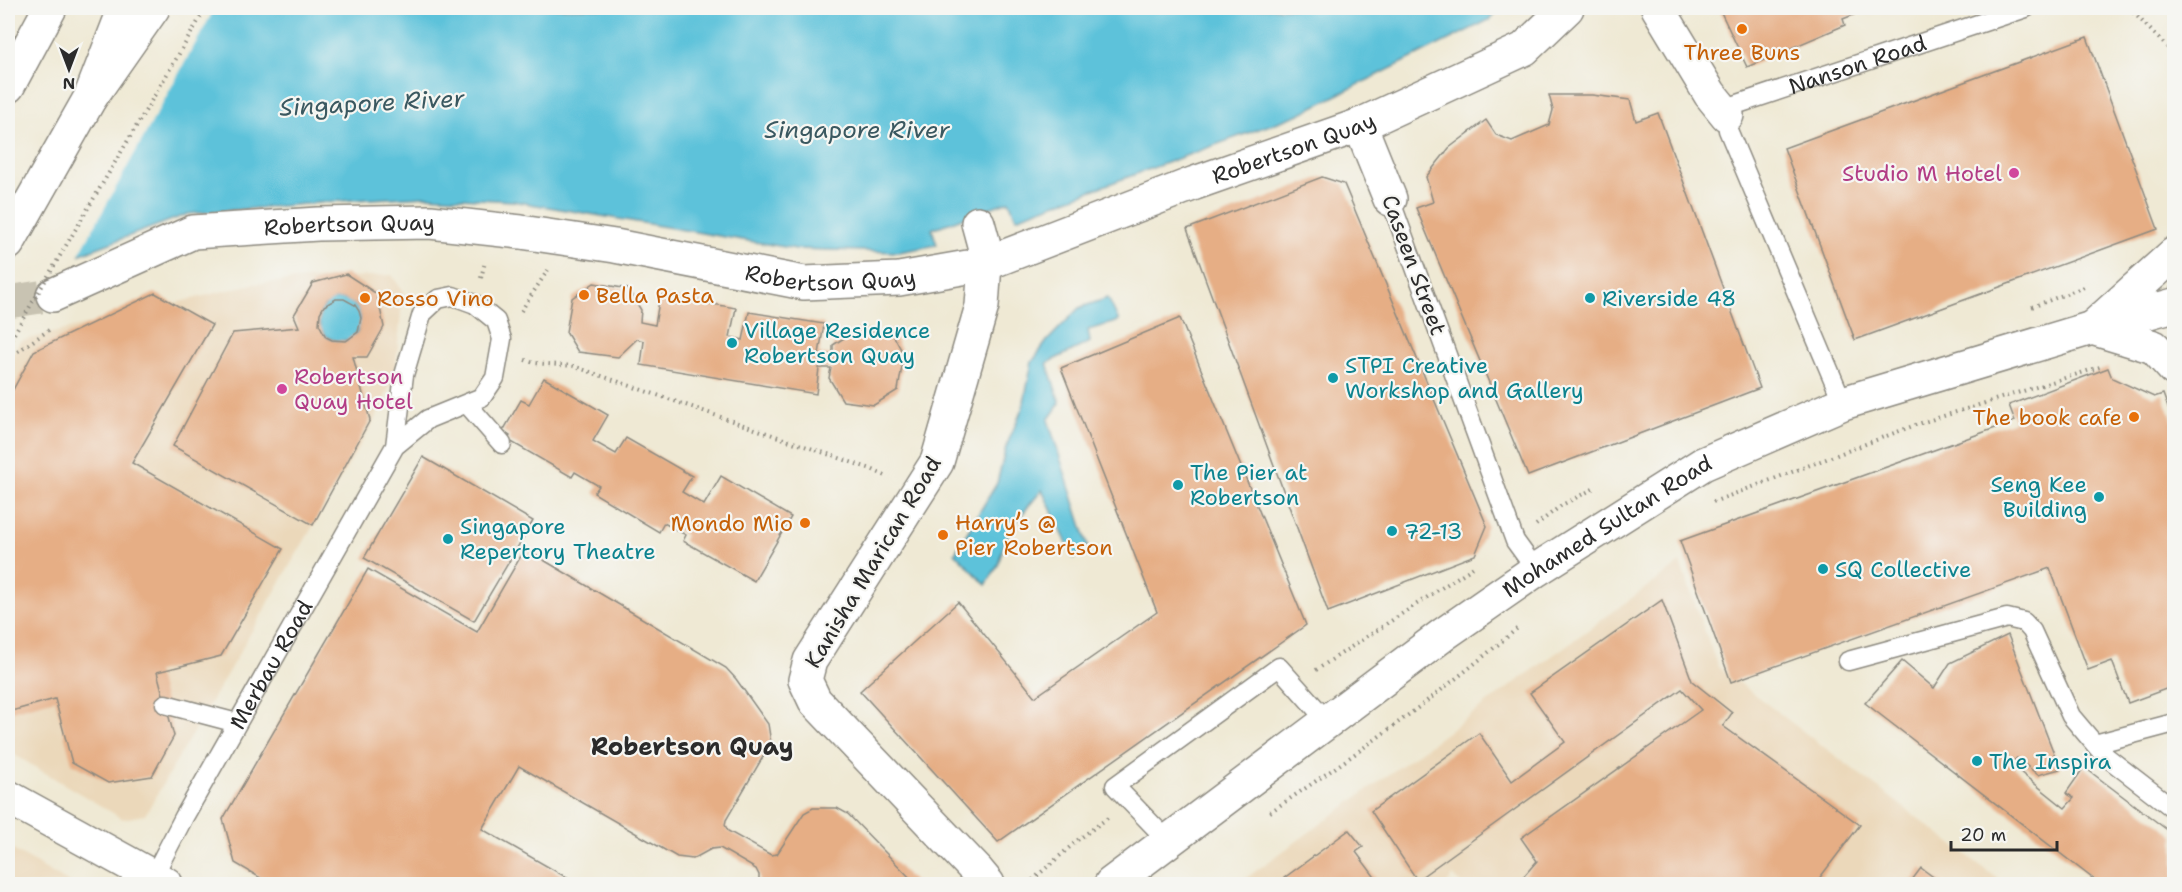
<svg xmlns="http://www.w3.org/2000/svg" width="2182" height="892" font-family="'Shantell Sans',sans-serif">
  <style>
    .built { fill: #ebd8ba }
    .water { fill: #5dc2da; stroke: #447682; stroke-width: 1.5 }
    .pier { fill: #efe9d4 }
    .building { fill: #e6ae85; fill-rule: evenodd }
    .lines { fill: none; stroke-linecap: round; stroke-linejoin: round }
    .street-tunnel { stroke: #c8c3b2; stroke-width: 33; stroke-dasharray: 33 16; stroke-linecap: butt }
    .lane-casing { stroke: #8d8a80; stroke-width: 21 }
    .street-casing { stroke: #8d8a80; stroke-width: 36 }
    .secondary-casing { stroke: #8d8a80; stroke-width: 36 }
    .primary-casing { stroke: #8d8a80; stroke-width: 36 }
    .highway-casing { stroke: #8d8a80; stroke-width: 36 }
    .path { stroke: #8d8a80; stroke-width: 4; stroke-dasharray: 1.5 4.5; stroke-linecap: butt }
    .lane { stroke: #fff; stroke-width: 18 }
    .street { stroke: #fff; stroke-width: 33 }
    .secondary { stroke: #fff; stroke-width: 33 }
    .primary { stroke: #fff; stroke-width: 33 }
    .highway { stroke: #fff; stroke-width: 33 }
    .path-bridge { stroke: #8d8a80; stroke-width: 4; stroke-dasharray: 1.5 4.5; stroke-linecap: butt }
    .food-dot { fill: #e8710a; stroke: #f6f6f2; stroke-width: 2 }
    .hotel-dot { fill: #d1479c; stroke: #f6f6f2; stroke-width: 2 }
    .culture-dot { fill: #0f9aa8; stroke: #f6f6f2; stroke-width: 2 }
    .labels { text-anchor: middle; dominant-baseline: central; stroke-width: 4.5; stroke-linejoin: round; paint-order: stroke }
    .food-label { font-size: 22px; fill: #c56008; stroke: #f6f6f2; text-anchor: start }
    .street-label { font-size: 22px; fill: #2b2b2b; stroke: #f6f6f2 }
    .hotel-label { font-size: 22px; fill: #b23c85; stroke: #f6f6f2; text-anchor: end }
    .culture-label { font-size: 22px; fill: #0d838f; stroke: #f6f6f2; text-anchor: start }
    .water-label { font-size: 24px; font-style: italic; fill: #3a5860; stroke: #f6f6f2 }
    .neighbourhood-label { font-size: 24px; font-weight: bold; fill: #2b2b2b; stroke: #f6f6f2 }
  </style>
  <rect width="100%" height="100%" fill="#f6f6f2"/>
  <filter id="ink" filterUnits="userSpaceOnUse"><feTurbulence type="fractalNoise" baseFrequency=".0167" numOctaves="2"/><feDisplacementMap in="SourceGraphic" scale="12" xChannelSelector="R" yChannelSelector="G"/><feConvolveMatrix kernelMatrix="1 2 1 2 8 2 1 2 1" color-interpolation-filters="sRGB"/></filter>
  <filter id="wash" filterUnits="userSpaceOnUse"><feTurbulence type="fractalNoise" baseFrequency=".008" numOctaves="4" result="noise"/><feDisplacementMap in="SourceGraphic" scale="24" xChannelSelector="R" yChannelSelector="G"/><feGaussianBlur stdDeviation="1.35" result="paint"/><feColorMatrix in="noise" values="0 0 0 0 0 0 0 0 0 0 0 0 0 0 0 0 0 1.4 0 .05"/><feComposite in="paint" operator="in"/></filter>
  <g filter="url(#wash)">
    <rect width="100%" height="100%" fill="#efe9d4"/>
    <g class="built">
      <polygon points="392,275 403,292 396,364 393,379 374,421 145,815 123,819 8,751 8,363 20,341 253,284 307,279"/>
      <polygon points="1680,563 1718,667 2005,884 1462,884 1453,876 1447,884 1238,884"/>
      <polygon points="8,847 71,884 8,884"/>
    </g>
    <g class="water">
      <polygon points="8,8 1501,8 1489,20 1297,115 1016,218 1009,201 932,229 937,245 899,252 796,249 513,201 426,196 353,200 188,214 70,258"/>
      <polygon points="1108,298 1119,321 1088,330 1090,342 1047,363 1060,403 1048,420 1088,546 1074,558 1042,490 1018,519 1005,540 998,565 986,585 955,553 997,483 1006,447 1023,407 1032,362 1047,341 1079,308"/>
      <circle cx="340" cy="320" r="21"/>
    </g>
    <polygon class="pier" points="8,8 215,8 77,258 8,272"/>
    <g id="blocks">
      <g class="building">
        <polygon points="1719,8 1871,8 1843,19 1845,25 1747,67"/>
        <polygon points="2087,37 2158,229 1855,340 1784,148"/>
        <polygon points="1549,95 1592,95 1630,100 1636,121 1658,113 1760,388 1528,476 1416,208 1433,202 1426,177 1449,148 1486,120 1496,135 1512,141 1549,125 1553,110"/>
        <polygon points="1322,177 1344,184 1487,526 1475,555 1328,612 1187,229"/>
        <path d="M346,274L377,294L384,327L367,357H353L370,420L313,525L173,446L233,333L299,327L294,315L313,283ZM336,299H344L355,305L359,311L361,318L358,332L346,341L332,340L326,337L319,324L320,313L324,306Z"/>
        <polygon points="594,283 628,289 641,310 640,322 655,325 660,295 736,308 730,337 743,340 749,312 824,324 819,354 833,355 833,345 858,329 893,335 904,355 898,390 874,405 843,401 829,378 831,368 819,368 816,394 641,365 644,341 637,339 618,357 578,352 566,332 572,298"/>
        <polygon points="155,293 212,325 132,463 283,549 221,656 157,672 174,736 152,776 108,783 72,763 55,699 8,712 8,399 34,351"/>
        <polygon points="1180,318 1306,625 998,842 860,691 958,602 1035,697 1157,612 1061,368"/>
        <polygon points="2108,368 2112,378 2154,397 2163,394 2174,424 2174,686 2128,703 2112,661 2088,670 2050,568 1731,682 1680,541 2015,421 2009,405"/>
        <polygon points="544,378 608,415 593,441 616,454 626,438 692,476 682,492 704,505 721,476 791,517 754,581 683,541 686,535 664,523 659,532 594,493 599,486 575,472 572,477 508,440 510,436 503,431 521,400 529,404"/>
        <polygon points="423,457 533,521 474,621 364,558"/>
        <polygon points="525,549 726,668 736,679 768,724 771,743 726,820 725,825 728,831 771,855 777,854 804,813 813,808 837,808 848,814 916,884 759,884 759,875 756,869 720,848 711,849 693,859 677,857 519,766 482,829 578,884 271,884 235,863 223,819 368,569 477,632"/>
        <polygon points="1662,600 1692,681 1732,713 1723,726 1860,825 1815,884 1517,884 1537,861 1521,838 1701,710 1682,689 1417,880 1371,811 1479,733 1512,781 1565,742 1530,693"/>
        <polygon points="2008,635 2060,769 2038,775 2017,758 2010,764 2065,808 2074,798 2066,793 2084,767 2174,835 2174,884 2100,884 1865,703 1902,661 1934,688 1950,663"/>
        <polygon points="1349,830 1363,847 1356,852 1380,884 1276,884"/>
        <polygon points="1921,868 1943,884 1909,884"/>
      </g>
    </g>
  </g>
  <g filter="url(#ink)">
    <use href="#blocks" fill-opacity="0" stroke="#8d8a80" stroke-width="1.5"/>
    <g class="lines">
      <polyline class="street-tunnel" points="8,302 53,295"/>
      <defs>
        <g id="lane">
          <polyline points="1390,199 1515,541 1536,570"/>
          <path id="s1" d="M1843,403L1728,130L1727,115L1735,105L2026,8"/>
          <polyline points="467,404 502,444"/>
          <polyline points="1848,661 2007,618 2024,622 2032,631 2071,716 2104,755 2174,809"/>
          <polyline points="165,704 237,723"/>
          <polyline points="2095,744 2174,723"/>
          <polyline points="1168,841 1115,786 1279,667 1327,721"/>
          <path id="s2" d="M153,877L184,817L395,446L404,375L422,314L438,299L453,296L475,304L496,321L502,339L495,378L482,397L428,419L395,446"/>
        </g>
        <g id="street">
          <polyline points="1658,8 1710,94 1727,115"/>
          <polyline points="1360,125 1390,199"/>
          <polyline points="978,223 984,245 985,264 982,306 937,462 810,661 805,680 815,701 978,872 988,884"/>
          <path id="s3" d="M53,295L193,232L318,224L430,222L521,232L615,246L804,283L899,279L985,264L1195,183L1360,125L1524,49L1567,8"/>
          <polyline points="8,797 166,884"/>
          <path id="s4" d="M1111,884L1444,634L1536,570L1703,464L1843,403L2092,328L2174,305"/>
        </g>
        <g id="secondary">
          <polyline points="2092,328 2174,254"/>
          <polyline points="2092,328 2154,347 2174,369"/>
        </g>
        <g id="primary">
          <polyline points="8,86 50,8"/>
          <polyline points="8,243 90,98 125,8"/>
        </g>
        <polyline id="highway" points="90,98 153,8"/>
      </defs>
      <use href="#lane" class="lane-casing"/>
      <use href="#street" class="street-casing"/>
      <use href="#secondary" class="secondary-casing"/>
      <use href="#primary" class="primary-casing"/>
      <use href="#highway" class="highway-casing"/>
      <g class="path">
        <polyline points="2129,8 2174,54"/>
        <polyline points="481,278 485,262"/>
        <polyline points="2032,307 2084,287"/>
        <polyline points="521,311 548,270"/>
        <polyline points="8,358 49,330"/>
        <polyline points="525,360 534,363 573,366 871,469 888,477"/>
        <polyline points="1713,502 1918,424 2100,367"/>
        <polyline points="1536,525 1562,505 1593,489"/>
        <polyline points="1316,670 1475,566"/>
        <path d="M1270,812C1356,755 1440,694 1519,627"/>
        <polyline points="1028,884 1079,839 1109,817"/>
      </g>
      <use href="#lane" class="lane"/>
      <use href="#street" class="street"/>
      <use href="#secondary" class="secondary"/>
      <use href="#primary" class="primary"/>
      <use href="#highway" class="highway"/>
      <polyline class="path-bridge" points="8,344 206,8"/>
    </g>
  </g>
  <g class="food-dot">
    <circle cx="1742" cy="29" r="6"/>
    <circle cx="584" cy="295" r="6"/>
    <circle cx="365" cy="298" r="6"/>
    <circle cx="2134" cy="417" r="6"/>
    <circle cx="805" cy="523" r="6"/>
    <circle cx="943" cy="535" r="6"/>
  </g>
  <g class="hotel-dot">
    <circle cx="2014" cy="173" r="6"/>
    <circle cx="282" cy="389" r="6"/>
  </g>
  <g class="culture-dot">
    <circle cx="1590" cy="298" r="6"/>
    <circle cx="732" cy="343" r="6"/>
    <circle cx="1333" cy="378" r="6"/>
    <circle cx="1178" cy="485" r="6"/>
    <circle cx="2099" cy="497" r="6"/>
    <circle cx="1392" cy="531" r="6"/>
    <circle cx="448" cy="539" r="6"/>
    <circle cx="1823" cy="569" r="6"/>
    <circle cx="1977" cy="761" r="6"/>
  </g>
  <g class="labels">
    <g class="food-label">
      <text x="1742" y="52" text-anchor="middle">Three Buns</text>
      <text x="596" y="295">Bella Pasta</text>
      <text x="377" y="298">Rosso Vino</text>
      <text x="2122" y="417" text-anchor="end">The book cafe</text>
      <text x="955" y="522">Harry’s @<tspan x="955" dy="25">Pier Robertson</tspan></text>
      <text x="793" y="523" text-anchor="end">Mondo Mio</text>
    </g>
    <g class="street-label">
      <text stroke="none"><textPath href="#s1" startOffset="453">Nanson Road</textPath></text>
      <text stroke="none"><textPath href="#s3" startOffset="1282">Robertson Quay</textPath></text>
      <text stroke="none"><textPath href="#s3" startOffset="310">Robertson Quay</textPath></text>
      <text transform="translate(1414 265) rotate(70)">Caseen Street</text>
      <text stroke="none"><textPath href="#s3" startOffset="796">Robertson Quay</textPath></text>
      <text stroke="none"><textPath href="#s4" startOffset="612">Mohamed Sultan Road</textPath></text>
      <text transform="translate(873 562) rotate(-59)">Kanisha Marican Road</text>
      <text stroke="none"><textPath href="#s2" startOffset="243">Merbau Road</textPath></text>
    </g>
    <g class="hotel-label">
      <text x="2002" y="173">Studio M Hotel</text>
      <text x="294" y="376" text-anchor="start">Robertson<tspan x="294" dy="25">Quay Hotel</tspan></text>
    </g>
    <g class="culture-label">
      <text x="1602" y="298">Riverside 48</text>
      <text x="744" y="330">Village Residence<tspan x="744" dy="25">Robertson Quay</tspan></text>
      <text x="1345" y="365">STPI Creative<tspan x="1345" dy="25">Workshop and Gallery</tspan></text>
      <text x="1190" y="472">The Pier at<tspan x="1190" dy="25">Robertson</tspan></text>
      <text x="2087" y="484" text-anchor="end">Seng Kee<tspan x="2087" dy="25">Building</tspan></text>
      <text x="460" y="526">Singapore<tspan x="460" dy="25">Repertory Theatre</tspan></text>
      <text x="1404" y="531">72-13</text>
      <text x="1835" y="569">SQ Collective</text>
      <text x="1989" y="761">The Inspira</text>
    </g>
    <g class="water-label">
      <text transform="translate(372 103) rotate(-3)">Singapore River</text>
      <text x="857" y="130">Singapore River</text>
    </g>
    <g class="neighbourhood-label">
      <text x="692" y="747">Robertson Quay</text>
    </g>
  </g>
  <rect width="2182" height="892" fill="none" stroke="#f6f6f2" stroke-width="30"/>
  <g transform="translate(69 69) rotate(180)" stroke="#f6f6f2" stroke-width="4.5" paint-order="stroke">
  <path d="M0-4.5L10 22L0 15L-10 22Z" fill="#2b2b2b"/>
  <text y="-9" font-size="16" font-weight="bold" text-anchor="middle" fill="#2b2b2b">N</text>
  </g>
  <path d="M1951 841v9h106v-9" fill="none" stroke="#2b2b2b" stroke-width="3"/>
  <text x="1960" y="841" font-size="18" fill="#2b2b2b" stroke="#f6f6f2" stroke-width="4.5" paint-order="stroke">20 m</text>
</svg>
